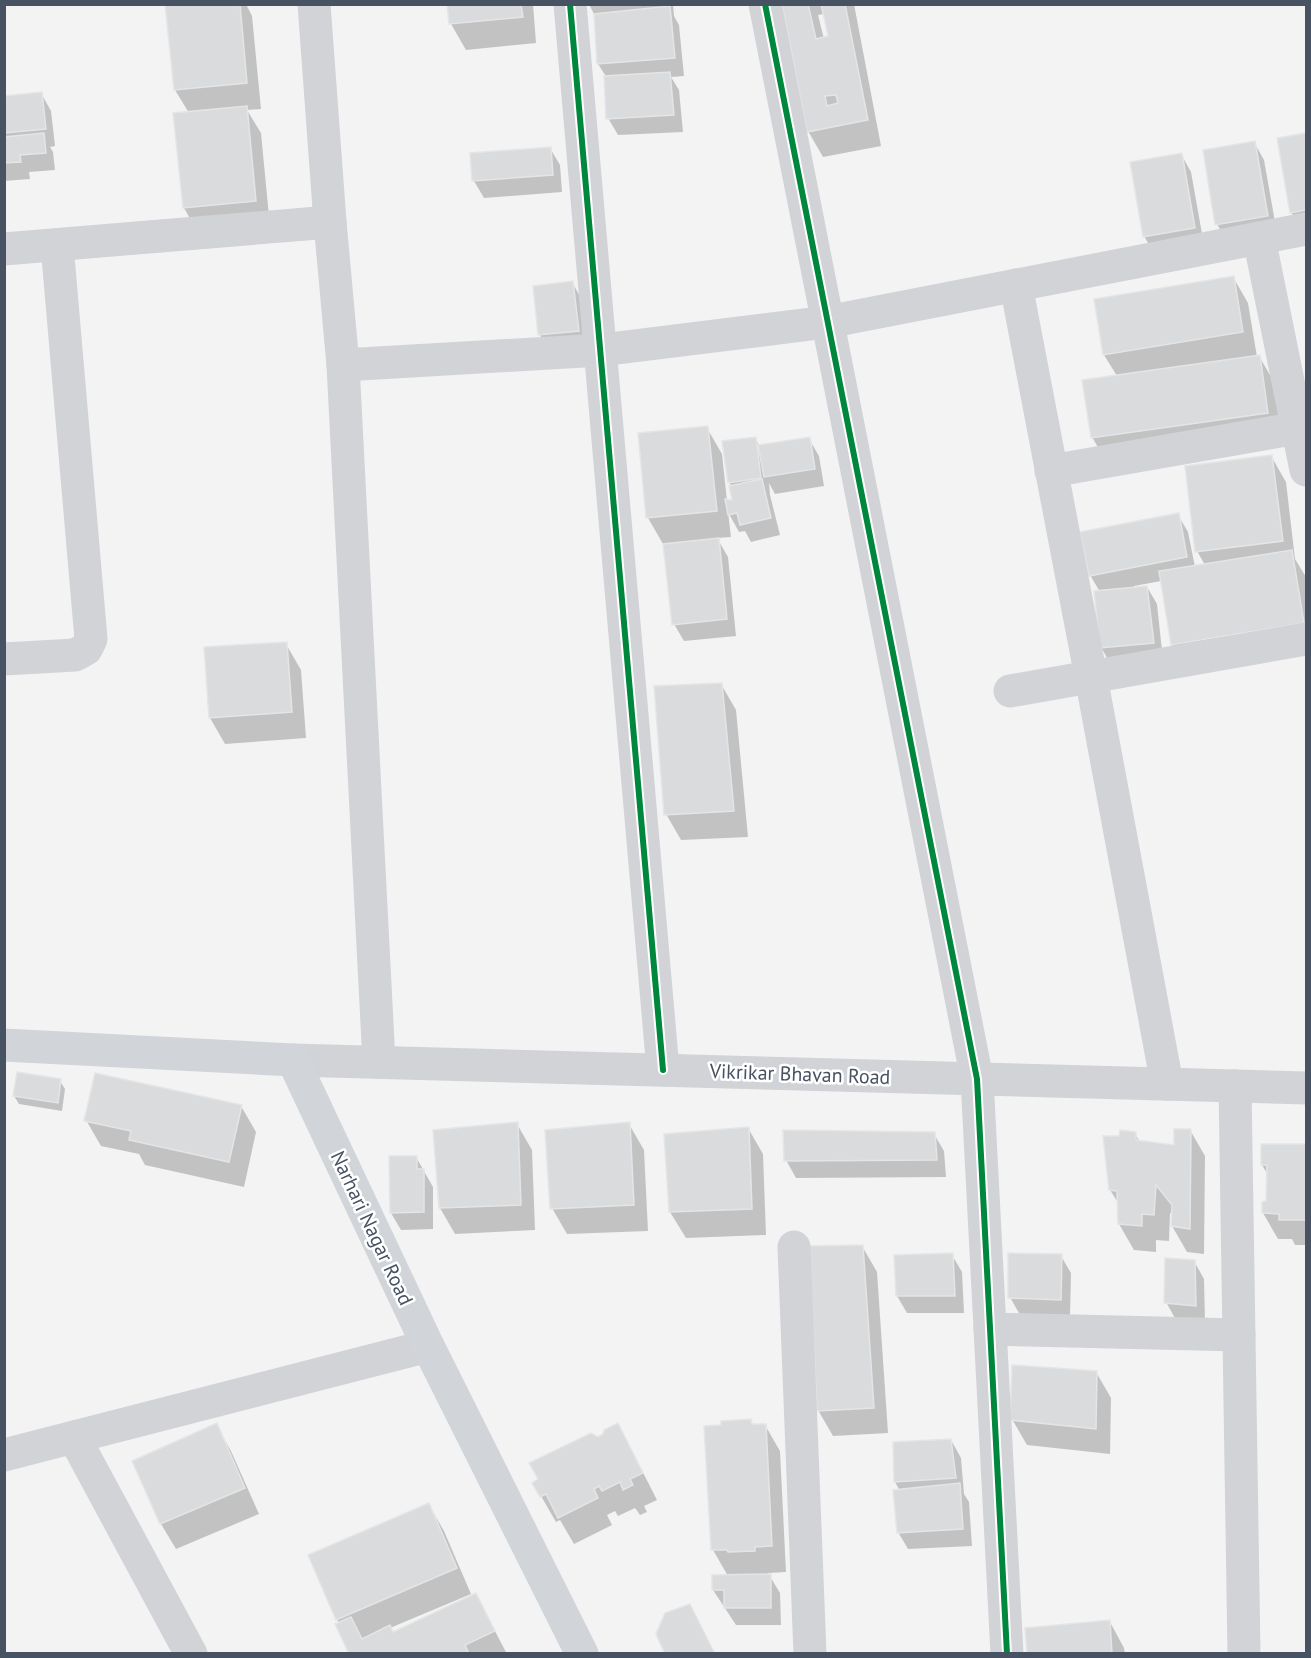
<svg xmlns="http://www.w3.org/2000/svg" width="1311" height="1658" font-family="'PT Sans',sans-serif">
  <style>
    .shadow { fill: #0003; fill-rule: evenodd }
    .building { fill: #dadbdd; stroke: #e4e5e6; stroke-width: 1.5; fill-rule: evenodd }
    .lines { fill: none; stroke-linecap: round; stroke-linejoin: round }
    .street { stroke: #d1d3d7; stroke-width: 33 }
    .secondary { stroke: #d1d4d8; stroke-width: 33 }
    .cycleway-casing { stroke: #fff; stroke-width: 10 }
    .cycleway { stroke: #00873e; stroke-width: 6 }
    .labels { text-anchor: middle; dominant-baseline: central; stroke-width: 5; stroke-linejoin: round; paint-order: stroke }
    .street-label { font-size: 20px; fill: #475262; stroke: #fff }
  </style>
  <rect width="100%" height="100%" fill="#f3f3f3"/>
  <g class="shadow">
    <polygon points="167,4 246,4 252,16 261,109 247,110 261,133 270,227 199,234 184,208 189,113 175,90"/>
    <polygon points="449,4 533,4 536,43 466,50 451,24"/>
    <polygon points="589,4 673,4 674,16 679,25 684,76 671,77 679,90 683,132 618,135 608,118 607,78 598,64 596,18"/>
    <path d="M784,4H854L881,146L823,157L808,131ZM824,14L830,37L824,39L818,15Z"/>
    <polygon points="41,93 51,111 55,146 50,147 53,152 55,170 29,172 30,179 4,181 4,97"/>
    <polygon points="1306,134 1306,228 1301,229 1291,212 1279,139"/>
    <polygon points="1254,142 1264,160 1277,233 1227,241 1217,224"/>
    <polygon points="550,148 560,165 562,192 484,198 474,181 471,155"/>
    <polygon points="1181,154 1191,172 1204,245 1154,253 1144,236"/>
    <polygon points="1233,277 1248,303 1257,357 1259,356 1274,382 1282,439 1107,463 1092,437 1117,376 1104,355"/>
    <polygon points="572,282 582,300 588,348 550,352 540,335"/>
    <polygon points="707,428 722,454 727,501 734,502 732,487 729,482 755,438 760,447 809,439 819,456 824,486 775,494 769,483 770,495 780,535 751,542 745,531 739,532 728,512 731,537 717,538 728,557 736,636 684,641 674,624 665,543 663,544 648,518"/>
    <polygon points="1271,456 1286,482 1295,559 1306,577 1306,651 1187,671 1172,645 1161,581 1134,586 1134,588 1147,587 1157,604 1163,660 1111,665 1101,647 1100,592 1090,575 1178,515 1188,532 1195,567 1205,565 1197,551"/>
    <polygon points="286,644 301,670 306,738 225,744 210,718"/>
    <polygon points="721,684 736,710 748,837 681,840 666,814"/>
    <polygon points="60,1081 65,1089 62,1111 19,1104 14,1096"/>
    <polygon points="241,1106 256,1132 244,1187 145,1165 139,1154 101,1146 86,1120"/>
    <polygon points="517,1124 532,1150 535,1230 455,1234 440,1208"/>
    <polygon points="629,1124 644,1150 648,1231 567,1234 552,1208"/>
    <polygon points="748,1128 763,1154 766,1235 686,1238 670,1212 665,1136"/>
    <polygon points="1190,1130 1205,1156 1204,1254 1187,1252 1172,1226 1173,1213 1170,1213 1169,1241 1156,1240 1156,1252 1134,1250 1119,1224 1119,1204 1110,1190 1120,1138 1135,1134 1140,1142 1176,1147"/>
    <polygon points="934,1134 944,1151 946,1177 796,1178 786,1160"/>
    <polygon points="1263,1145 1306,1146 1306,1245 1295,1245 1292,1239 1278,1239 1263,1213 1268,1203 1268,1175 1262,1165"/>
    <polygon points="416,1157 433,1187 433,1229 401,1230 391,1213"/>
    <polygon points="862,1246 877,1272 888,1433 833,1436 818,1410"/>
    <polygon points="952,1255 962,1272 964,1313 907,1313 897,1296"/>
    <polygon points="1061,1256 1071,1273 1070,1316 1020,1315 1010,1297"/>
    <polygon points="1194,1261 1204,1279 1205,1323 1176,1320 1166,1302"/>
    <polygon points="1096,1372 1111,1398 1110,1454 1027,1445 1012,1419"/>
    <polygon points="750,1421 753,1425 765,1425 780,1451 786,1572 768,1573 780,1593 781,1625 736,1625 713,1590 728,1576 713,1550"/>
    <polygon points="216,1425 231,1451 259,1514 176,1549 161,1524 134,1461"/>
    <polygon points="951,1440 961,1458 964,1494 969,1502 972,1546 908,1549 898,1532 900,1491 895,1482 894,1443"/>
    <polygon points="632,1451 657,1500 644,1506 647,1512 640,1515 635,1508 618,1516 615,1511 607,1515 612,1525 574,1544 560,1520 556,1522 541,1496"/>
    <polygon points="429,1505 444,1531 471,1594 390,1628 393,1634 476,1595 507,1654 351,1654 337,1619"/>
    <polygon points="1110,1622 1124,1648 1125,1654 1028,1654"/>
  </g>
  <g class="building">
    <polygon points="165,4 240,4 247,83 174,90"/>
    <polygon points="447,4 521,4 523,17 449,24"/>
    <path d="M782,4H808L816,39L828,36L821,4H845L868,120L807,132ZM836,95L838,103L827,106L825,96Z"/>
    <polygon points="670,6 675,58 597,64 594,14"/>
    <polygon points="670,72 674,115 606,119 604,76"/>
    <polygon points="42,92 46,129 4,133 4,96"/>
    <polygon points="247,106 256,201 183,208 173,113"/>
    <polygon points="44,133 46,153 20,155 21,162 4,163 4,137"/>
    <polygon points="1306,133 1306,210 1290,213 1277,138"/>
    <polygon points="1255,141 1268,216 1215,225 1203,150"/>
    <polygon points="551,147 553,175 472,181 470,153"/>
    <polygon points="1182,153 1195,228 1143,237 1130,162"/>
    <polygon points="1234,276 1243,332 1103,355 1094,299"/>
    <polygon points="573,281 579,331 538,335 533,286"/>
    <polygon points="1260,355 1268,413 1091,438 1082,380"/>
    <polygon points="708,426 717,511 646,518 638,433"/>
    <polygon points="756,437 761,478 728,483 722,441"/>
    <polygon points="810,437 815,469 764,477 758,445"/>
    <polygon points="1272,455 1283,541 1195,552 1185,466"/>
    <polygon points="762,479 771,518 740,525 737,513 728,515 725,499 732,500 729,486"/>
    <polygon points="1179,513 1187,557 1089,576 1080,532"/>
    <polygon points="719,538 727,619 672,625 663,544"/>
    <polygon points="1292,550 1304,623 1171,645 1159,571"/>
    <polygon points="1147,586 1154,643 1100,648 1094,591"/>
    <polygon points="287,642 292,712 209,718 204,647"/>
    <polygon points="722,683 734,811 664,815 654,686"/>
    <polygon points="17,1072 61,1079 58,1103 13,1096"/>
    <polygon points="95,1073 242,1105 229,1162 129,1140 131,1131 84,1121"/>
    <polygon points="518,1122 521,1205 439,1208 433,1130"/>
    <polygon points="630,1122 634,1205 550,1209 545,1130"/>
    <polygon points="749,1127 752,1209 669,1212 664,1134"/>
    <polygon points="1174,1129 1191,1129 1190,1229 1171,1226 1172,1205 1156,1185 1154,1215 1142,1214 1142,1226 1118,1224 1117,1191 1109,1190 1103,1136 1119,1136 1120,1130 1136,1132 1136,1140 1174,1145"/>
    <polygon points="783,1130 935,1132 937,1160 784,1161"/>
    <polygon points="1261,1144 1306,1144 1306,1220 1279,1220 1279,1214 1262,1213 1262,1202 1266,1201 1267,1165 1261,1165"/>
    <polygon points="389,1156 417,1156 417,1169 424,1169 424,1212 390,1213"/>
    <polygon points="863,1245 874,1408 817,1411 809,1246"/>
    <polygon points="953,1253 955,1296 896,1296 894,1255"/>
    <polygon points="1008,1253 1062,1254 1061,1300 1008,1298"/>
    <polygon points="1165,1258 1195,1260 1196,1306 1164,1303"/>
    <polygon points="1012,1365 1097,1371 1096,1429 1010,1420"/>
    <polygon points="751,1419 752,1424 766,1424 772,1546 755,1547 755,1551 728,1552 727,1550 711,1550 704,1426 721,1425 721,1421"/>
    <polygon points="217,1423 245,1488 160,1524 132,1461"/>
    <polygon points="618,1423 643,1473 630,1479 633,1485 623,1490 620,1482 602,1491 599,1486 594,1489 598,1498 558,1518 546,1494 540,1497 532,1483 538,1479 529,1463 591,1433 598,1437 603,1434 604,1430"/>
    <polygon points="951,1439 956,1478 894,1482 893,1442"/>
    <polygon points="960,1483 963,1529 897,1533 893,1490"/>
    <polygon points="429,1503 457,1568 336,1620 308,1555"/>
    <polygon points="771,1574 771,1608 724,1608 724,1590 712,1590 712,1575"/>
    <polygon points="476,1593 495,1631 465,1645 469,1654 349,1654 335,1624 351,1617 362,1639 390,1625 393,1632"/>
    <polygon points="690,1604 715,1654 665,1654 656,1634 665,1613"/>
    <polygon points="1110,1620 1112,1654 1027,1654 1025,1628"/>
  </g>
  <g class="lines">
    <g class="street">
      <polyline points="314,4 330,222 343,365 379,1062"/>
      <polyline points="570,4 663,1070"/>
      <polyline points="765,4 977,1079 1007,1654"/>
      <polyline points="1259,238 1306,470"/>
      <polyline points="4,249 330,222"/>
      <polyline points="1016,285 1091,677 1167,1084"/>
      <polyline points="343,365 601,350 827,322 1306,229"/>
      <polyline points="1051,471 1298,428"/>
      <polyline points="4,659 75,655 86,649 91,639 57,245"/>
      <polyline points="1010,691 1306,639"/>
      <polyline points="293,1060 1306,1088"/>
      <polyline points="1235,1086 1244,1654"/>
      <polyline points="794,1247 810,1654"/>
      <polyline points="990,1329 1239,1335"/>
      <polyline points="74,1437 191,1654"/>
      <polyline points="4,1455 428,1346"/>
    </g>
    <polyline class="secondary" points="4,1045 293,1060 428,1346 582,1654"/>
    <defs>
      <g id="cycleway">
        <polyline points="570,4 663,1070"/>
        <polyline points="765,4 977,1079 1007,1654"/>
      </g>
    </defs>
    <use href="#cycleway" class="cycleway-casing"/>
    <use href="#cycleway" class="cycleway"/>
  </g>
  <g class="labels">
    <g class="street-label">
      <text transform="translate(800 1074) rotate(2)">Vikrikar Bhavan Road</text>
      <text transform="translate(372 1228) rotate(65)">Narhari Nagar Road</text>
    </g>
  </g>
  <rect width="1311" height="1658" fill="none" stroke="#475262" stroke-width="12"/>
</svg>
